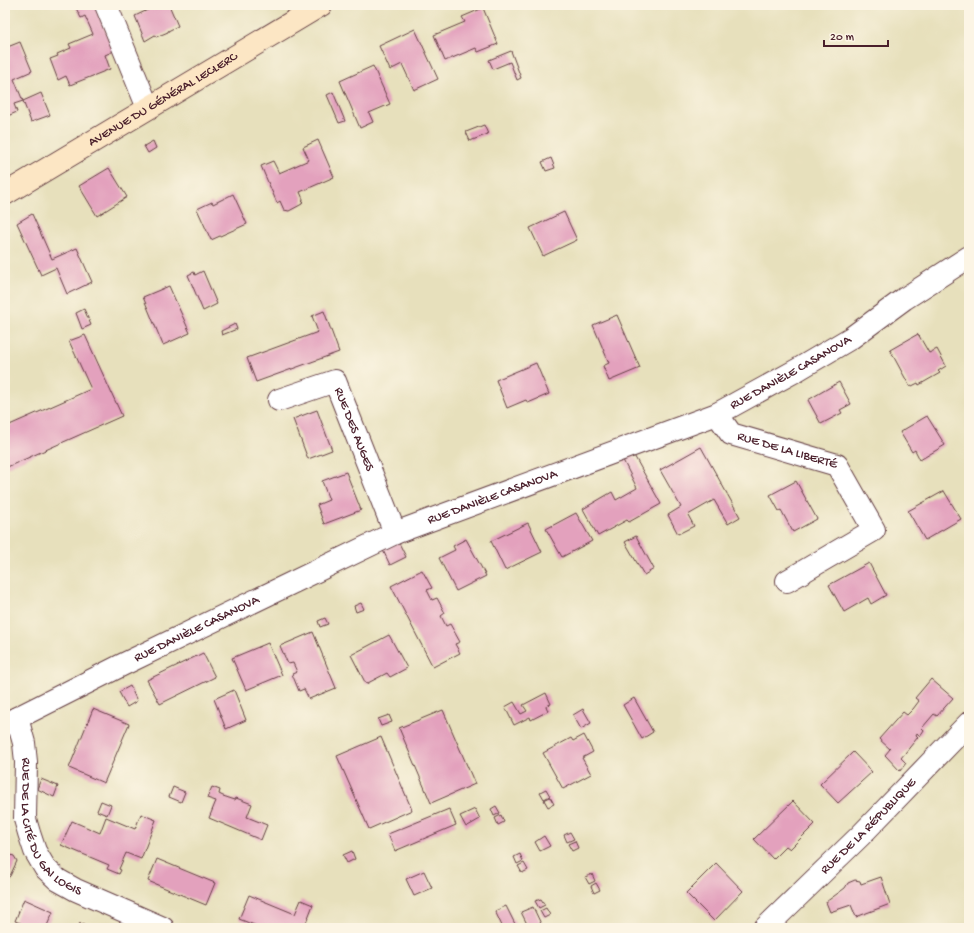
<svg xmlns="http://www.w3.org/2000/svg" width="974" height="933" font-family="'Gochi Hand',sans-serif">
  <style>
    .building { fill: #e3a1bd }
    .lines { fill: none; stroke-linecap: round; stroke-linejoin: round }
    .street-casing { stroke: #623c41; stroke-width: 24 }
    .secondary-casing { stroke: #623c41; stroke-width: 24 }
    .street { stroke: #fff; stroke-width: 22 }
    .secondary { stroke: #fce6c4; stroke-width: 22 }
    .labels { text-anchor: middle; dominant-baseline: central; stroke-width: 3; stroke-linejoin: round; paint-order: stroke }
    .street-label { font-size: 13px; fill: #4a1f2b; stroke: #fcf5e5 }
  </style>
  <rect width="100%" height="100%" fill="#fcf5e5"/>
  <filter id="ink" filterUnits="userSpaceOnUse"><feTurbulence type="fractalNoise" baseFrequency=".025" numOctaves="2"/><feDisplacementMap in="SourceGraphic" scale="8" xChannelSelector="R" yChannelSelector="G"/><feConvolveMatrix kernelMatrix="1 2 1 2 8 2 1 2 1" color-interpolation-filters="sRGB"/></filter>
  <filter id="wash" filterUnits="userSpaceOnUse"><feTurbulence type="fractalNoise" baseFrequency=".012" numOctaves="4" result="noise"/><feDisplacementMap in="SourceGraphic" scale="16" xChannelSelector="R" yChannelSelector="G"/><feGaussianBlur stdDeviation="0.9" result="paint"/><feColorMatrix in="noise" values="0 0 0 0 0 0 0 0 0 0 0 0 0 0 0 0 0 1.4 0 .05"/><feComposite in="paint" operator="in"/></filter>
  <g filter="url(#wash)">
    <rect width="100%" height="100%" fill="#e7e0bc"/>
    <g id="blocks">
      <g class="building">
        <polygon points="79,5 95,5 114,51 105,55 110,69 70,85 66,76 58,80 50,59 58,56 57,54 71,48 69,44 93,34 85,16 81,18 75,6"/>
        <polygon points="158,5 169,5 178,26 168,31 168,32 156,37 155,35 145,41 135,16"/>
        <polygon points="483,8 498,44 478,52 476,48 445,61 434,35 465,22 462,17"/>
        <polygon points="415,29 438,79 414,90 402,64 390,70 379,46"/>
        <polygon points="20,42 32,71 14,79 23,101 14,104 17,112 5,117 5,86 8,85 5,78 5,48"/>
        <polygon points="511,51 521,78 517,80 510,62 493,69 489,60"/>
        <polygon points="373,66 390,104 369,113 373,122 360,128 340,81"/>
        <polygon points="333,92 345,121 339,123 327,95"/>
        <polygon points="41,93 50,115 31,122 23,101"/>
        <polygon points="484,125 488,134 470,141 466,132"/>
        <polygon points="318,140 334,177 300,192 303,199 302,204 289,211 284,210 280,201 277,203 261,166 273,161 279,173 309,160 303,147"/>
        <polygon points="153,141 156,148 148,153 144,146"/>
        <polygon points="551,158 555,168 546,171 542,162"/>
        <polygon points="109,168 127,197 97,216 79,186"/>
        <polygon points="233,194 247,224 211,240 197,209 212,202 213,204"/>
        <polygon points="564,212 577,240 543,256 530,228"/>
        <polygon points="32,214 52,259 77,248 92,282 67,294 56,268 41,275 17,223"/>
        <polygon points="203,271 217,304 203,311 188,275 194,272 195,275"/>
        <polygon points="169,286 190,333 163,345 143,297"/>
        <polygon points="84,309 91,325 82,329 76,313"/>
        <polygon points="324,311 339,352 256,382 247,358 318,332 312,316"/>
        <polygon points="617,315 640,368 609,381 603,366 609,363 593,325"/>
        <polygon points="235,324 237,329 222,335 221,331"/>
        <polygon points="918,334 929,353 937,349 946,366 938,371 940,373 919,385 918,383 910,387 890,350"/>
        <polygon points="85,335 122,416 5,468 5,427 91,389 69,341"/>
        <polygon points="536,363 549,394 528,403 526,400 507,408 496,380"/>
        <polygon points="839,382 851,404 840,410 842,413 821,424 808,400"/>
        <polygon points="317,410 332,450 308,459 293,419"/>
        <polygon points="927,416 945,445 920,460 915,450 912,452 900,432"/>
        <polygon points="701,447 740,517 728,524 714,500 688,515 694,526 678,534 668,515 681,507 660,470"/>
        <polygon points="631,450 661,504 629,522 627,520 598,536 583,509 612,492 616,500 637,488 620,454"/>
        <polygon points="346,472 361,510 324,524 317,505 329,500 322,481"/>
        <polygon points="796,481 817,519 793,532 781,510 779,511 770,495"/>
        <polygon points="944,491 961,519 925,540 908,511"/>
        <polygon points="576,513 592,541 562,557 546,529"/>
        <polygon points="528,523 542,552 505,570 491,541"/>
        <polygon points="636,536 654,569 644,575 625,542"/>
        <polygon points="397,539 406,557 390,565 381,546"/>
        <polygon points="466,539 486,576 456,591 439,558 455,550 453,546"/>
        <polygon points="869,563 886,595 871,604 868,598 844,612 829,585"/>
        <polygon points="422,570 432,588 427,590 432,600 437,598 445,613 441,616 446,626 450,624 460,642 455,644 460,653 433,667 391,586"/>
        <polygon points="361,603 364,609 356,612 354,606"/>
        <polygon points="325,618 328,624 320,627 318,621"/>
        <polygon points="313,632 336,688 309,699 304,689 299,691 292,674 297,672 293,663 288,664 280,646"/>
        <polygon points="389,635 407,668 390,677 387,673 366,684 351,655"/>
        <polygon points="268,643 282,675 246,690 232,658"/>
        <polygon points="203,653 215,677 160,704 147,680"/>
        <polygon points="931,679 953,698 937,716 934,714 922,728 924,730 920,736 917,733 916,735 918,737 901,758 906,763 900,771 885,755 890,749 879,739 903,712 907,715 913,709 919,701 915,698"/>
        <polygon points="130,686 137,701 127,707 119,692"/>
        <polygon points="234,690 246,720 226,729 214,699"/>
        <polygon points="546,693 551,704 546,706 548,711 531,720 530,717 514,725 505,707 514,702 521,714 527,711 523,705"/>
        <polygon points="634,698 653,732 642,739 623,705"/>
        <polygon points="93,709 129,724 104,783 69,768"/>
        <polygon points="583,709 591,723 581,729 573,715"/>
        <polygon points="443,710 475,784 431,803 399,728"/>
        <polygon points="389,715 392,722 381,726 378,719"/>
        <polygon points="584,735 593,752 582,758 591,774 563,789 543,753 571,738 573,741"/>
        <polygon points="381,737 412,810 369,829 337,756"/>
        <polygon points="853,752 872,772 838,803 820,784"/>
        <polygon points="41,779 58,786 54,797 37,789"/>
        <polygon points="173,787 185,792 181,802 169,797"/>
        <polygon points="212,787 220,790 219,794 223,796 235,800 236,798 252,804 247,817 267,825 261,840 209,818 216,801 207,798"/>
        <polygon points="546,789 550,796 544,799 540,792"/>
        <polygon points="550,797 554,804 548,807 544,800"/>
        <polygon points="101,801 111,805 107,815 97,811"/>
        <polygon points="793,801 815,824 790,849 786,846 773,859 754,839"/>
        <polygon points="496,806 500,813 494,816 491,809"/>
        <polygon points="449,809 456,825 395,851 388,834"/>
        <polygon points="475,809 480,819 466,827 460,816"/>
        <polygon points="141,814 156,820 141,859 126,853 119,869 121,870 119,874 107,869 109,865 61,845 72,821 100,833 106,817 135,829"/>
        <polygon points="501,815 504,822 498,825 495,818"/>
        <polygon points="570,832 574,839 567,842 564,835"/>
        <polygon points="544,836 550,846 540,851 535,842"/>
        <polygon points="575,841 578,848 572,851 568,844"/>
        <polygon points="5,849 8,850 7,854 14,856 17,861 10,876 8,878 5,877"/>
        <polygon points="352,851 355,859 347,863 343,855"/>
        <polygon points="520,854 523,861 517,864 514,857"/>
        <polygon points="157,859 215,883 206,905 148,881"/>
        <polygon points="524,863 528,870 522,873 518,866"/>
        <polygon points="716,863 743,891 714,921 686,893"/>
        <polygon points="424,871 432,888 414,896 406,879"/>
        <polygon points="592,874 595,881 589,884 585,877"/>
        <polygon points="881,877 890,904 856,917 851,905 830,912 826,902 845,888 848,883 855,880 860,881 861,884"/>
        <polygon points="596,883 600,890 594,893 591,886"/>
        <polygon points="249,895 295,914 301,900 313,905 304,928 262,928 239,919"/>
        <polygon points="24,899 53,912 46,928 33,928 15,921"/>
        <polygon points="541,899 545,905 539,908 535,901"/>
        <polygon points="506,906 517,928 503,928 495,911"/>
        <polygon points="533,907 543,928 519,928 527,924 521,912"/>
        <polygon points="546,908 550,915 544,918 540,911"/>
        <polygon points="80,923 92,928 78,928"/>
      </g>
    </g>
  </g>
  <g filter="url(#ink)">
    <use href="#blocks" fill-opacity="0" stroke="#623c41" stroke-width="1"/>
    <g class="lines">
      <defs>
        <g id="street">
          <polyline points="106,5 148,108"/>
          <path id="s1" d="M279,400L335,381L395,533"/>
          <path id="s2" d="M717,414L731,434L837,465L874,530L787,581"/>
          <path id="s3" d="M17,718L24,743L26,762L25,819L29,833L35,851L45,868L58,880L76,890L163,928"/>
          <path id="s4" d="M5,724L122,665L395,533L717,414L797,370L851,338L904,299L969,257"/>
          <path id="s5" d="M765,928L860,836L969,723"/>
        </g>
        <g id="secondary">
          <path id="s6" d="M5,194L321,5"/>
        </g>
      </defs>
      <use href="#street" class="street-casing"/>
      <use href="#secondary" class="secondary-casing"/>
      <use href="#street" class="street"/>
      <use href="#secondary" class="secondary"/>
    </g>
  </g>
  <g class="labels">
    <g class="street-label">
      <text stroke="none"><textPath href="#s6" startOffset="184">AVENUE DU GÉNÉRAL LECLERC</textPath></text>
      <text stroke="none"><textPath href="#s4" startOffset="862">RUE DANIÈLE CASANOVA</textPath></text>
      <text stroke="none"><textPath href="#s1" startOffset="111">RUE DES AUGES</textPath></text>
      <text stroke="none"><textPath href="#s2" startOffset="83">RUE DE LA LIBERTÉ</textPath></text>
      <text stroke="none"><textPath href="#s4" startOffset="538">RUE DANIÈLE CASANOVA</textPath></text>
      <text stroke="none"><textPath href="#s4" startOffset="214">RUE DANIÈLE CASANOVA</textPath></text>
      <text stroke="none"><textPath href="#s3" startOffset="120">RUE DE LA CITÉ DU GAI LOGIS</textPath></text>
      <text stroke="none"><textPath href="#s5" startOffset="145">RUE DE LA RÉPUBLIQUE</textPath></text>
    </g>
  </g>
  <rect width="974" height="933" fill="none" stroke="#fcf5e5" stroke-width="20"/>
  <path d="M824 40v6h64v-6" fill="none" stroke="#4a1f2b" stroke-width="2"/>
  <text x="830" y="40" font-size="12" fill="#4a1f2b" stroke="#fcf5e5" stroke-width="3" paint-order="stroke">20 m</text>
</svg>
